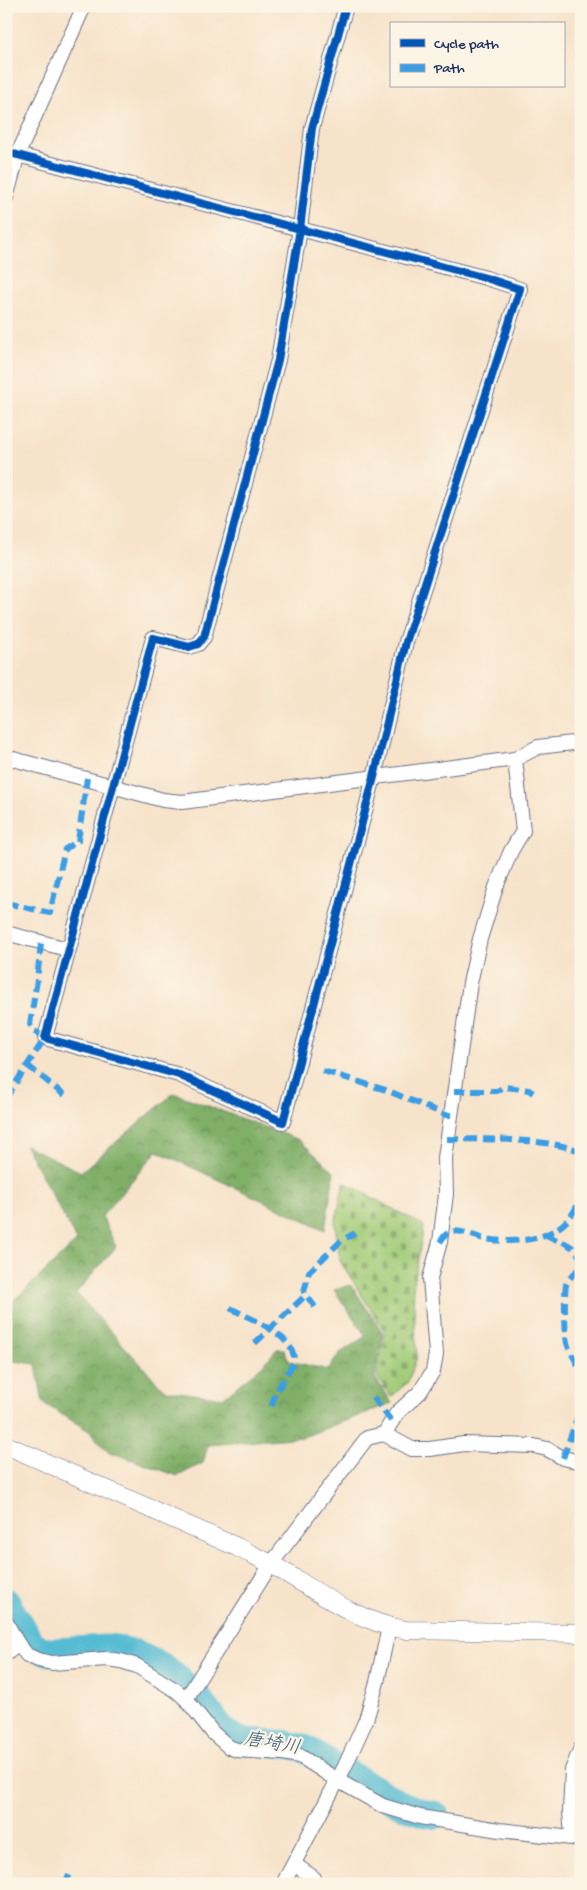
<svg xmlns="http://www.w3.org/2000/svg" width="587" height="1890" font-family="'Gochi Hand','Klee One',sans-serif">
  <style>
    .forest { fill: url(#forest-crowns); stroke: #4e6f63 }
    .cemetery { fill: url(#cemetery-stones); stroke: #5e7d6a }
    .lines { fill: none; stroke-linecap: round; stroke-linejoin: round }
    .river { stroke: #55bbd3; stroke-width: 28 }
    .minor-casing { stroke: #686e84; stroke-width: 16 }
    .tertiary-casing { stroke: #686e84; stroke-width: 19 }
    .minor { stroke: #fff; stroke-width: 14 }
    .tertiary { stroke: #fff; stroke-width: 18 }
    .quiet { stroke: #3b9de6; stroke-width: 6; stroke-dasharray: 12 6; stroke-linecap: butt }
    .cycleway-casing { stroke: #fcf5e5; stroke-width: 11 }
    .cycleway { stroke: #0057b8; stroke-width: 8 }
    .labels { text-anchor: middle; dominant-baseline: central; stroke-width: 4.5; stroke-linejoin: round; paint-order: stroke }
    .water-label { font-size: 19px; font-style: italic; fill: #2c5981; stroke: #fcf5e5 }
  </style>
  <defs>
    <pattern id="forest-crowns" width="20" height="18" patternUnits="userSpaceOnUse" patternTransform="scale(1.25)"><rect width="20" height="18" fill="#80af68"/><path d="M2 6a3 3 0 1 1 6 0M12 15a3 3 0 1 1 6 0" fill="none" stroke="#688f59"/></pattern>
    <pattern id="cemetery-stones" width="16" height="16" patternUnits="userSpaceOnUse" patternTransform="scale(1.25)"><rect width="16" height="16" fill="#a0cb77"/><path d="M2 7V4a2 2 0 0 1 4 0v3zM10 15v-3a2 2 0 0 1 4 0v3z" fill="#82a565"/></pattern>
  </defs>
  <rect width="100%" height="100%" fill="#fcf5e5"/>
  <filter id="ink" filterUnits="userSpaceOnUse"><feTurbulence type="fractalNoise" baseFrequency=".02" numOctaves="2"/><feDisplacementMap in="SourceGraphic" scale="10" xChannelSelector="R" yChannelSelector="G"/><feConvolveMatrix kernelMatrix="1 2 1 2 8 2 1 2 1" color-interpolation-filters="sRGB"/></filter>
  <filter id="wash" filterUnits="userSpaceOnUse"><feTurbulence type="fractalNoise" baseFrequency=".0096" numOctaves="4" result="noise"/><feDisplacementMap in="SourceGraphic" scale="20" xChannelSelector="R" yChannelSelector="G"/><feGaussianBlur stdDeviation="1.12" result="paint"/><feColorMatrix in="noise" values="0 0 0 0 0 0 0 0 0 0 0 0 0 0 0 0 0 1.4 0 .05"/><feComposite in="paint" operator="in"/></filter>
  <g filter="url(#wash)">
    <rect width="100%" height="100%" fill="#f7e3ca"/>
    <polygon class="forest" points="174,1093 299,1140 334,1172 325,1230 157,1151 102,1216 116,1247 76,1293 164,1390 223,1398 263,1365 277,1349 284,1349 289,1361 328,1370 340,1353 366,1336 334,1290 351,1285 383,1333 374,1376 392,1403 303,1437 208,1445 203,1463 178,1476 107,1451 89,1431 43,1403 36,1364 6,1360 6,1308 77,1241 25,1145 81,1172"/>
    <polygon class="cemetery" points="344,1182 424,1226 413,1288 417,1357 408,1382 391,1397 376,1375 385,1332 340,1261 335,1224"/>
    <g class="lines">
      <polyline class="river" points="6,1602 30,1642 38,1648 49,1652 114,1648 134,1653 159,1665 177,1678 197,1697 225,1733 240,1741 286,1744 306,1749 400,1804 424,1813 435,1815"/>
    </g>
  </g>
  <g filter="url(#ink)">
    <g class="lines">
      <defs>
        <g id="minor">
          <polyline points="6,152 300,229 486,278 520,289 406,642 374,777 283,1122 179,1075 45,1038 153,638 189,647 198,644 204,637 278,360 300,229 312,128 346,6"/>
          <polyline points="6,198 18,154 84,6"/>
          <polyline points="6,757 163,800 182,802 515,759 538,747 581,742"/>
          <polyline points="6,933 67,949"/>
          <polyline points="384,1434 397,1413 420,1392 433,1371 436,1354 430,1278 440,1242 446,1194 445,1158 470,983 480,939 496,887 511,851 523,831 515,759"/>
          <polyline points="6,1622 18,1644 27,1655 38,1660 52,1663 106,1659 121,1661 137,1666 177,1691 186,1699 213,1733 229,1747 237,1750 283,1753 300,1756 337,1780 383,1806 420,1817 499,1830 581,1839"/>
          <polyline points="6,1654 18,1644"/>
          <polyline points="186,1699 271,1564 367,1438 384,1434 412,1449 430,1449 464,1444 534,1446 547,1449 563,1458 581,1462"/>
          <polyline points="572,1837 570,1811 572,1770 581,1748"/>
          <polyline points="294,1864 314,1878 315,1884"/>
          <polyline points="283,1884 345,1766 366,1720 377,1682 389,1627"/>
        </g>
        <path id="tertiary" d="M6,1445L237,1547C248,1553 260,1558 271,1564C316,1590 354,1621 406,1630L581,1633"/>
      </defs>
      <use href="#minor" class="minor-casing"/>
      <use href="#tertiary" class="tertiary-casing"/>
      <use href="#minor" class="minor"/>
      <use href="#tertiary" class="tertiary"/>
      <g class="quiet">
        <polyline points="6,903 50,913 65,849 78,841 87,778"/>
        <polyline points="27,1065 68,1098"/>
        <polyline points="323,1071 386,1090 446,1115 451,1115"/>
        <polyline points="454,1091 497,1091 504,1087 514,1088 529,1090 533,1093"/>
        <polyline points="6,1098 45,1038 32,1029 30,1024 37,980 41,943"/>
        <path d="M447,1139C493,1140 536,1137 581,1151"/>
        <path d="M546,1235C558,1242 576,1243 580,1259C583,1270 569,1275 566,1285C564,1292 565,1336 567,1343C570,1353 577,1362 581,1371"/>
        <path d="M440,1242C443,1238 445,1233 451,1232C461,1229 474,1237 485,1239C523,1245 568,1239 581,1196"/>
        <polyline points="315,1307 304,1292 309,1272 341,1241 355,1233"/>
        <path d="M230,1308C249,1318 297,1336 294,1362L275,1394L271,1409"/>
        <polyline points="255,1343 306,1295"/>
        <polyline points="373,1397 392,1422"/>
        <polyline points="563,1458 581,1407"/>
        <polyline points="66,1884 69,1875"/>
      </g>
      <defs>
        <polyline id="cycleway" points="6,152 300,229 486,278 520,289 406,642 374,777 283,1122 179,1075 45,1038 153,638 189,647 198,644 204,637 278,360 300,229 312,128 346,6"/>
      </defs>
      <use href="#cycleway" class="cycleway-casing"/>
      <use href="#cycleway" class="cycleway"/>
    </g>
  </g>
  <g class="labels">
    <g class="water-label">
      <text transform="translate(272 1745) rotate(10)">唐埼川</text>
    </g>
  </g>
  <rect width="587" height="1890" fill="none" stroke="#fcf5e5" stroke-width="25"/>
  <rect x="390" y="22" width="175" height="65" fill="#fcf5e5" stroke="#a2a6af"/>
  <rect x="400" y="39" width="25" height="8" fill="#0057b8" stroke="#a2a6af"/>
  <text x="434" y="48" font-size="15" fill="#1b2f5e">Cycle path</text>
  <rect x="400" y="64" width="25" height="8" fill="#3b9de6" stroke="#a2a6af"/>
  <text x="434" y="72" font-size="15" fill="#1b2f5e">Path</text>
</svg>
